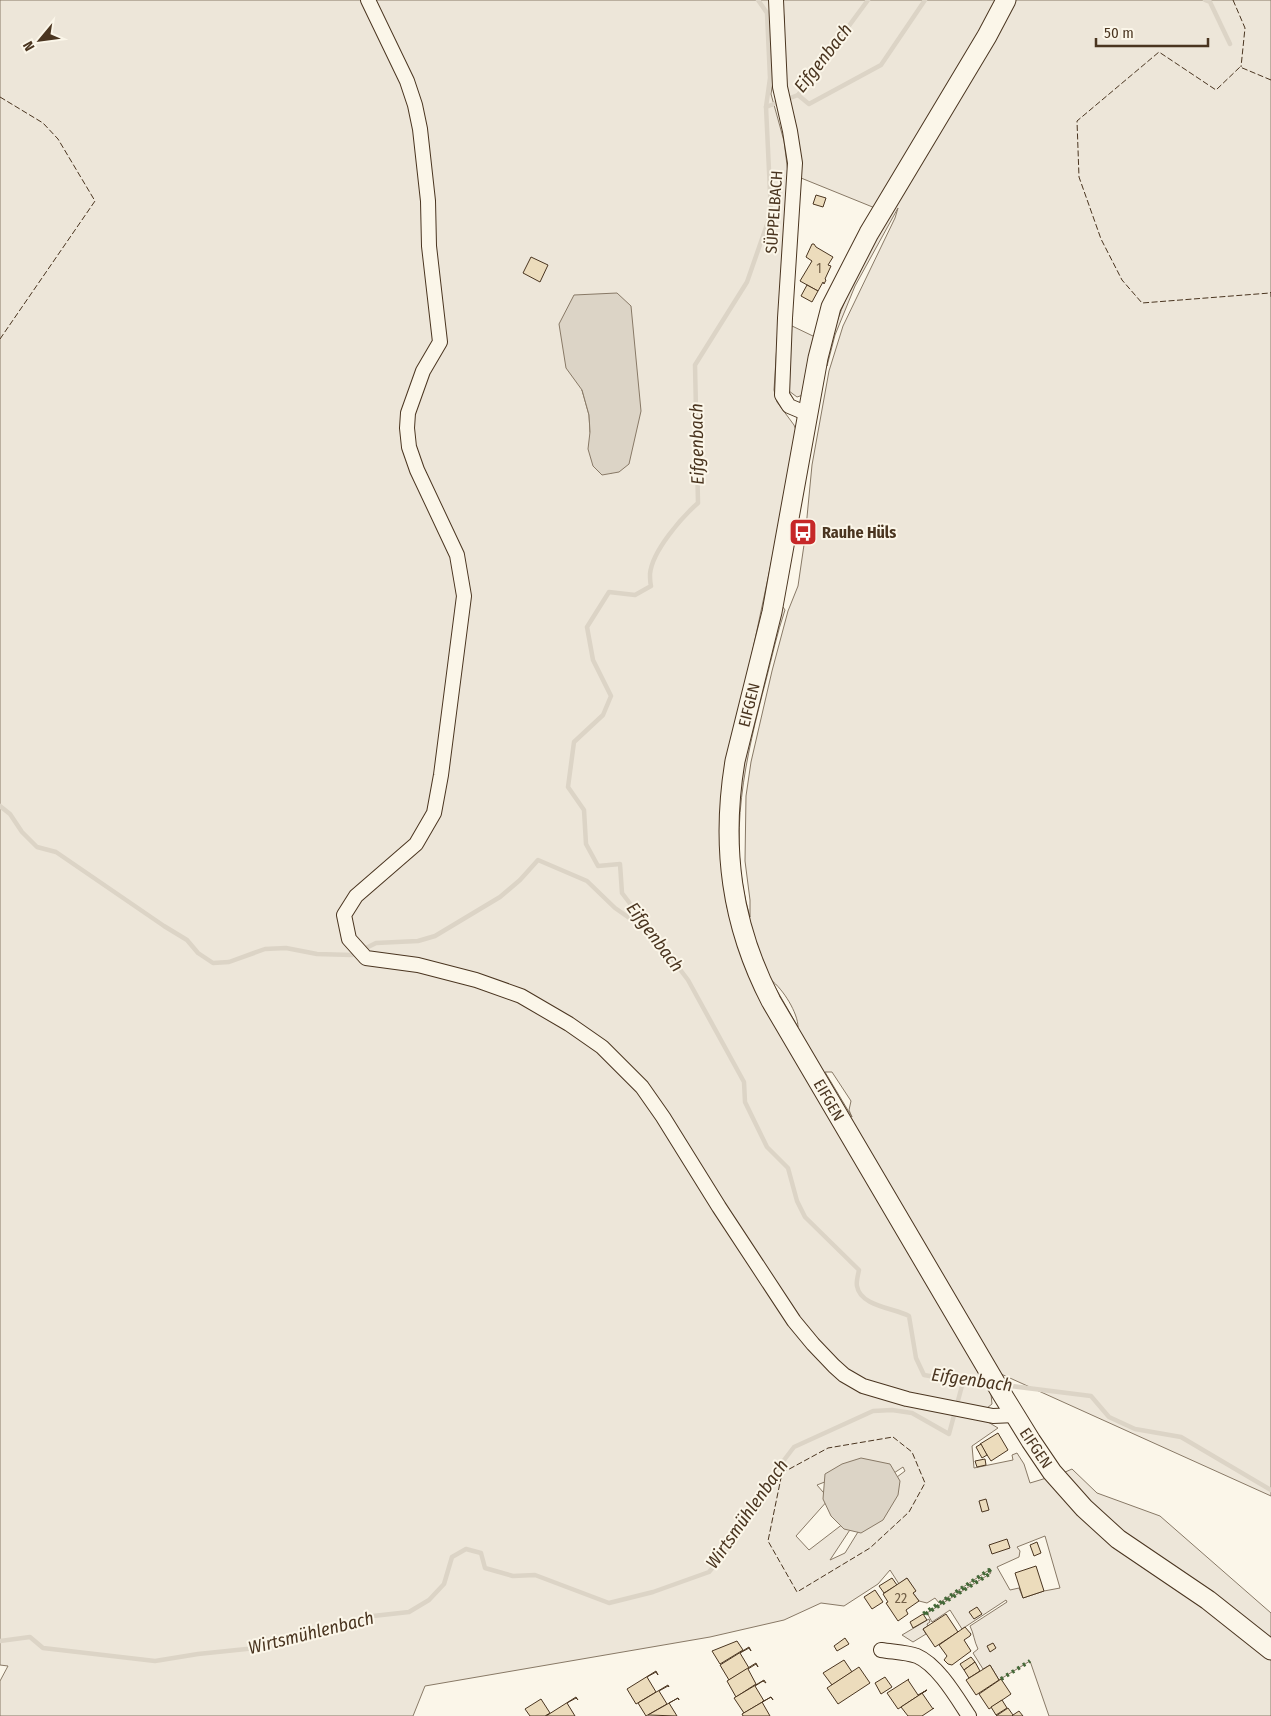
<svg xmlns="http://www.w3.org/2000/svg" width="1271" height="1716" font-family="'Fira Sans Condensed',sans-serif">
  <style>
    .green { fill: #ede6d9; stroke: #887966; fill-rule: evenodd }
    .water { fill: #dcd4c6; stroke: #887966 }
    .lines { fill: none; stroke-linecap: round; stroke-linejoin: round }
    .stream { stroke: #dcd4c6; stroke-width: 4.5 }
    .building { fill: #ecdcbc; stroke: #4a3520 }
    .street-casing { stroke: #4a3520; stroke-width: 16 }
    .secondary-casing { stroke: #4a3520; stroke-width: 21 }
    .street { stroke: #fbf6e9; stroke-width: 14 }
    .secondary { stroke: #fbf6e9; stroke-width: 19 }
    .hedge { stroke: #436837; stroke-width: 4; stroke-dasharray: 2.5 4; stroke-linecap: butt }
    .fence { stroke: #4a3520; stroke-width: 1; stroke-dasharray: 6 2.5; stroke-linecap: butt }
    .labels { text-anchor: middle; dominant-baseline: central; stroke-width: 4; stroke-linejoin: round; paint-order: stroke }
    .number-label { font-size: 14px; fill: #725f47 }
    .street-label { font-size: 16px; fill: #4a3520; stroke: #fbf6e9 }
    .poi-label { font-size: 16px; font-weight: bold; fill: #4a3520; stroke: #fbf6e9; text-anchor: start }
    .water-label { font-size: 18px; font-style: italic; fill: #4a3520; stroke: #fbf6e9 }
  </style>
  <rect width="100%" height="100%" fill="#fbf6e9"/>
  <g class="green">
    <path d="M0,0H362L394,63L429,156L374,0H770L775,69L771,94L784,141L788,173L774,390L777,402L794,425L796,430L782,512L743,696L724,886L727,907L738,947L991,1394L992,1404L987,1408L983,1419L998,1428L972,1446L974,1468L1013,1460L1012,1455L1017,1453L1024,1464L1030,1483L1063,1473L1072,1469L1097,1493L1160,1516L1271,1613V1716H1049L1030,1661L999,1680L990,1665L983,1669L973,1653L978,1649C974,1641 974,1634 970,1626L1007,1602L1006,1600L962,1629L950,1610L932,1622L927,1613L991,1573L989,1570L939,1603L935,1598L927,1603L919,1601L913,1593L915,1591L907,1578L899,1584L890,1570L878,1584L844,1606L821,1603L784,1620L710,1637L425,1686L413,1716H0V1681L8,1666L0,1665ZM582,390L611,474L590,432L589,415ZM903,1467L905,1471L897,1477L882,1493L845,1553L830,1560L865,1507L809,1550L796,1536L829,1499L817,1485L845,1474L894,1473ZM1045,1536L1060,1588L1044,1591L1023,1598L1019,1588L1010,1590L997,1567L1019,1557L1020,1551L1017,1547Z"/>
    <path d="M782,0H1271V1496L1001,1374L766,975L750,930L737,864L738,788L781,607H783L785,610C777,633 772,657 766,680C746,757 726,838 750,917V900L745,861L746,796L751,762L772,671L788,611L798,586L805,538L812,465L829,371L843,326L895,218L898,208L855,286L835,335L827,366C832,314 862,267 886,221L875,208L801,178L799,146L795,121L784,80V18ZM771,980C783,989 798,1013 798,1027ZM825,1072H832L851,1101L849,1110L852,1117Z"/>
    <polygon points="790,325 815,337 803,395 797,397 789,391"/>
    <polygon points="929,1619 930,1622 927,1624 928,1626 923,1629 926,1634 913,1642 902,1635"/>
  </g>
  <g class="water">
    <polygon points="617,293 631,306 641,411 629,464 619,472 602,475 593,466 588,449 590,432 589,415 582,390 566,368 559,324 574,295"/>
    <polygon points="861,1458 890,1464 900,1481 898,1495 883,1520 861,1533 844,1529 831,1516 823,1499 825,1474 842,1464"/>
  </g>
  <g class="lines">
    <g class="stream">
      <path d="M758,0L767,13L770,78L766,107L771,213L747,282L695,365L698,503C682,517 652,551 650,574C650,578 650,582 651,586L635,595L609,592L587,627L593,660L611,696L603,715L574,742L568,787L584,810L586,844L598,866L620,864L622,893L688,980L744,1082L745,1102L767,1147L788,1168L797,1201L805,1217L859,1270C858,1275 856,1282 857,1286C860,1306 894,1308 909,1316L916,1358L924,1375L963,1382L991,1384"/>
      <polyline points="1205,0 1210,2 1230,44"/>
      <polyline points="798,95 809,104 881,65 925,0"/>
      <polyline points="766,107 798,95 868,0"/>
      <polyline points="0,806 10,814 22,832 37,847 56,852 164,926 187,940 198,953 213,963 229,962 265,949 286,948 317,954 352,955 376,943 418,941 435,936 500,897 520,880 538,860 587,881 615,908 648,931"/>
      <polyline points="1003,1385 1091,1396 1109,1417 1135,1429 1181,1437 1271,1490"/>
      <polyline points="0,1641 30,1637 43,1648 155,1661 198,1654 266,1647 334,1629 364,1617 409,1612 429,1600 444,1584 452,1557 466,1549 481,1553 485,1568 513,1576 535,1575 609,1603 653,1592 709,1572 720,1559 765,1485 794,1447 873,1411 892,1410 912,1413 949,1434 963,1382"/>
    </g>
  </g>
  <g class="building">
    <polygon points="816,195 826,198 823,207 813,204"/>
    <polygon points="812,244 814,244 816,247 833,257 828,265 831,266 825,279 826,280 824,284 823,282 818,291 800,281 812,261 806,257"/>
    <polygon points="531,257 548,265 540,282 523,273"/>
    <polygon points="807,285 818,291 812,302 801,296"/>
    <polygon points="998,1433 1008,1450 991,1461 980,1444"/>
    <polygon points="981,1444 987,1455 982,1458 976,1447"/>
    <polygon points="985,1459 986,1465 977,1467 975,1461"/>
    <polygon points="986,1499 989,1510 982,1512 979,1501"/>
    <polygon points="1007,1539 1010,1548 992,1554 989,1545"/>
    <polygon points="1037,1542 1041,1553 1034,1556 1030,1545"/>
    <polygon points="1036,1566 1044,1591 1023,1598 1015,1573"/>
    <polygon points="892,1578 897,1585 884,1593 879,1586"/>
    <polygon points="907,1578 916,1591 913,1593 919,1601 906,1610 908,1614 898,1621 886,1603 888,1602 883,1594"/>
    <polygon points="875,1590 883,1602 872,1609 864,1597"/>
    <polygon points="977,1607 982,1614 974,1619 969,1612"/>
    <polygon points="923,1614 927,1620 913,1628 910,1622"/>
    <polygon points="946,1614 958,1632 935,1647 923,1629"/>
    <polygon points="965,1627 971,1634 970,1636 964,1640 971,1651 952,1665 948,1664 944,1660 947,1656 939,1645"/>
    <polygon points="845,1638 849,1644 837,1651 834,1646"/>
    <polygon points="737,1641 743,1650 720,1664 712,1651"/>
    <polygon points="993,1643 996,1648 990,1652 987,1646"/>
    <polygon points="749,1647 751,1651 749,1648 740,1653 749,1668 729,1680 720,1665"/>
    <polygon points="971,1657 975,1662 964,1670 960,1664"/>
    <polygon points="844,1660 852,1672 832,1685 823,1673"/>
    <polygon points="975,1662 980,1671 969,1678 964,1670"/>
    <polygon points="756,1663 758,1667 756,1664 748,1669 756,1684 736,1697 727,1681"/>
    <polygon points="990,1665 999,1680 976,1695 966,1680"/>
    <polygon points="859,1667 870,1683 838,1704 827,1688"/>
    <polygon points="656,1671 658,1675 656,1672 647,1677 656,1692 636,1704 627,1689"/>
    <polygon points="885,1677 892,1687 881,1694 875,1683"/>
    <polygon points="909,1679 908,1680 918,1695 927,1690 898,1709 887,1693"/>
    <polygon points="1001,1679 1011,1694 989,1709 979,1694"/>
    <polygon points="764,1680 766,1683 763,1681 755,1686 764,1701 744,1713 734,1698"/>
    <polygon points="668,1685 669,1687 668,1686 659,1691 667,1704 646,1716 638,1703"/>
    <polygon points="927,1690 922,1693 933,1709 934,1708 922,1716 908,1716 901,1707"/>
    <polygon points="576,1697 578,1700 576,1698 567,1703 575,1716 546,1716"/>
    <polygon points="771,1697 773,1700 771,1697 762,1702 770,1716 743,1716 742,1714"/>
    <polygon points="678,1698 669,1703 677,1716 648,1715 678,1698 679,1700"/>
    <polygon points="541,1699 550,1713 545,1716 530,1716 525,1709"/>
    <polygon points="1002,1700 1007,1708 996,1715 991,1707"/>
    <polygon points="1008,1708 1013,1715 1012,1716 996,1716"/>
    <polygon points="1019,1711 1023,1716 1012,1716 1013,1715"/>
  </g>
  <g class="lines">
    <defs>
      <g id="street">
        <polyline points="368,0 407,81 415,105 420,129 428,201 429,246 440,342 423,371 408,413 407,428 409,447 417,470 457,555 464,596 441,775 434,813 416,844 356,896 344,915 349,939 366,958 418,965 476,980 521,996 569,1024 602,1047 642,1087 663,1117 719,1207 794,1321 813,1344 834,1366 844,1375 863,1386 907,1399 993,1416 1015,1415"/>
        <polyline points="776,0 780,87 790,131 795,163 785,318 782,395 789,406 808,414"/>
        <path d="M881,1650C893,1652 905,1652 917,1656C938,1665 957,1698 969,1716"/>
      </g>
      <path id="secondary" d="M1006,0L987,36L869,233L831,307L818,358L772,612L735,761C721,846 731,924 771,1001L1002,1394L1031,1441L1052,1472L1084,1508L1118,1539L1208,1600L1271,1650"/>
    </defs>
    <use href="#street" class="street-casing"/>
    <use href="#secondary" class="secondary-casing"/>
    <use href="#street" class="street"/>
    <use href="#secondary" class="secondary"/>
    <g class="hedge">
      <polygon points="989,1570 991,1573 924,1615 923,1614"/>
      <polyline points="1001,1679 1030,1661"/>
    </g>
    <g class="fence">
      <polyline points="1233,0 1245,28 1241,67"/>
      <polyline points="1271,80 1240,67 1216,90 1159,52 1077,121 1079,177 1101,239 1122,280 1142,303 1270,293 1271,292 1271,297"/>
      <polyline points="0,97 43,123 58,139 95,201 0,339"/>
      <polygon points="893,1437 912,1452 925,1483 909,1512 870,1548 797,1592 768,1541 782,1473 828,1448"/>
    </g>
  </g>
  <defs>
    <symbol id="bus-square" viewBox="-11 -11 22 22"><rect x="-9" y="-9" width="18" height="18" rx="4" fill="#c62828" stroke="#fbf6e9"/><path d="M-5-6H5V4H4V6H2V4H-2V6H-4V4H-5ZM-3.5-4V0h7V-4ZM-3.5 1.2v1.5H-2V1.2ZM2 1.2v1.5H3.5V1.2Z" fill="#fff"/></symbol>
  </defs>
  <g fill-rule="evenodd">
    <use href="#bus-square" x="787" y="516" width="32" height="32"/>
  </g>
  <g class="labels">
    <g class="number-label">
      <text x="819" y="268">1</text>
      <text x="901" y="1598">22</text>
    </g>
    <g class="street-label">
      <text transform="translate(774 212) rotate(-86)">SÜPPELBACH</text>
      <text transform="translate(749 705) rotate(-76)">EIFGEN</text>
      <text transform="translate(829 1100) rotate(60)">EIFGEN</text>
      <text transform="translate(1036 1448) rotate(56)">EIFGEN</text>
    </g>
    <g class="poi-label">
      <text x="822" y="532">Rauhe Hüls</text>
    </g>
    <g class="water-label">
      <text transform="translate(823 58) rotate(-52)">Eifgenbach</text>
      <text transform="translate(697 444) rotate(-91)">Eifgenbach</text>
      <text transform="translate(655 937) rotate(53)">Eifgenbach</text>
      <text transform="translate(972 1380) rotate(8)">Eifgenbach</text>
      <text transform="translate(747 1514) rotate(-55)">Wirtsmühlenbach</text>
      <text transform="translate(311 1633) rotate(-14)">Wirtsmühlenbach</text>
    </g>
  </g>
  <g transform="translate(40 40) rotate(241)" stroke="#fbf6e9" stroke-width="4" paint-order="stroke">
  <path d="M0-4L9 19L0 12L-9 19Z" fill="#4a3520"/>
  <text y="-8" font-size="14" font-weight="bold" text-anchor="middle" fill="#4a3520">N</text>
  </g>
  <path d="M1096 38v8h112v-8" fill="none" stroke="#4a3520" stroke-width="2.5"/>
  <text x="1104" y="38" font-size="15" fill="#4a3520" stroke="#fbf6e9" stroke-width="4" paint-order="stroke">50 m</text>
</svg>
